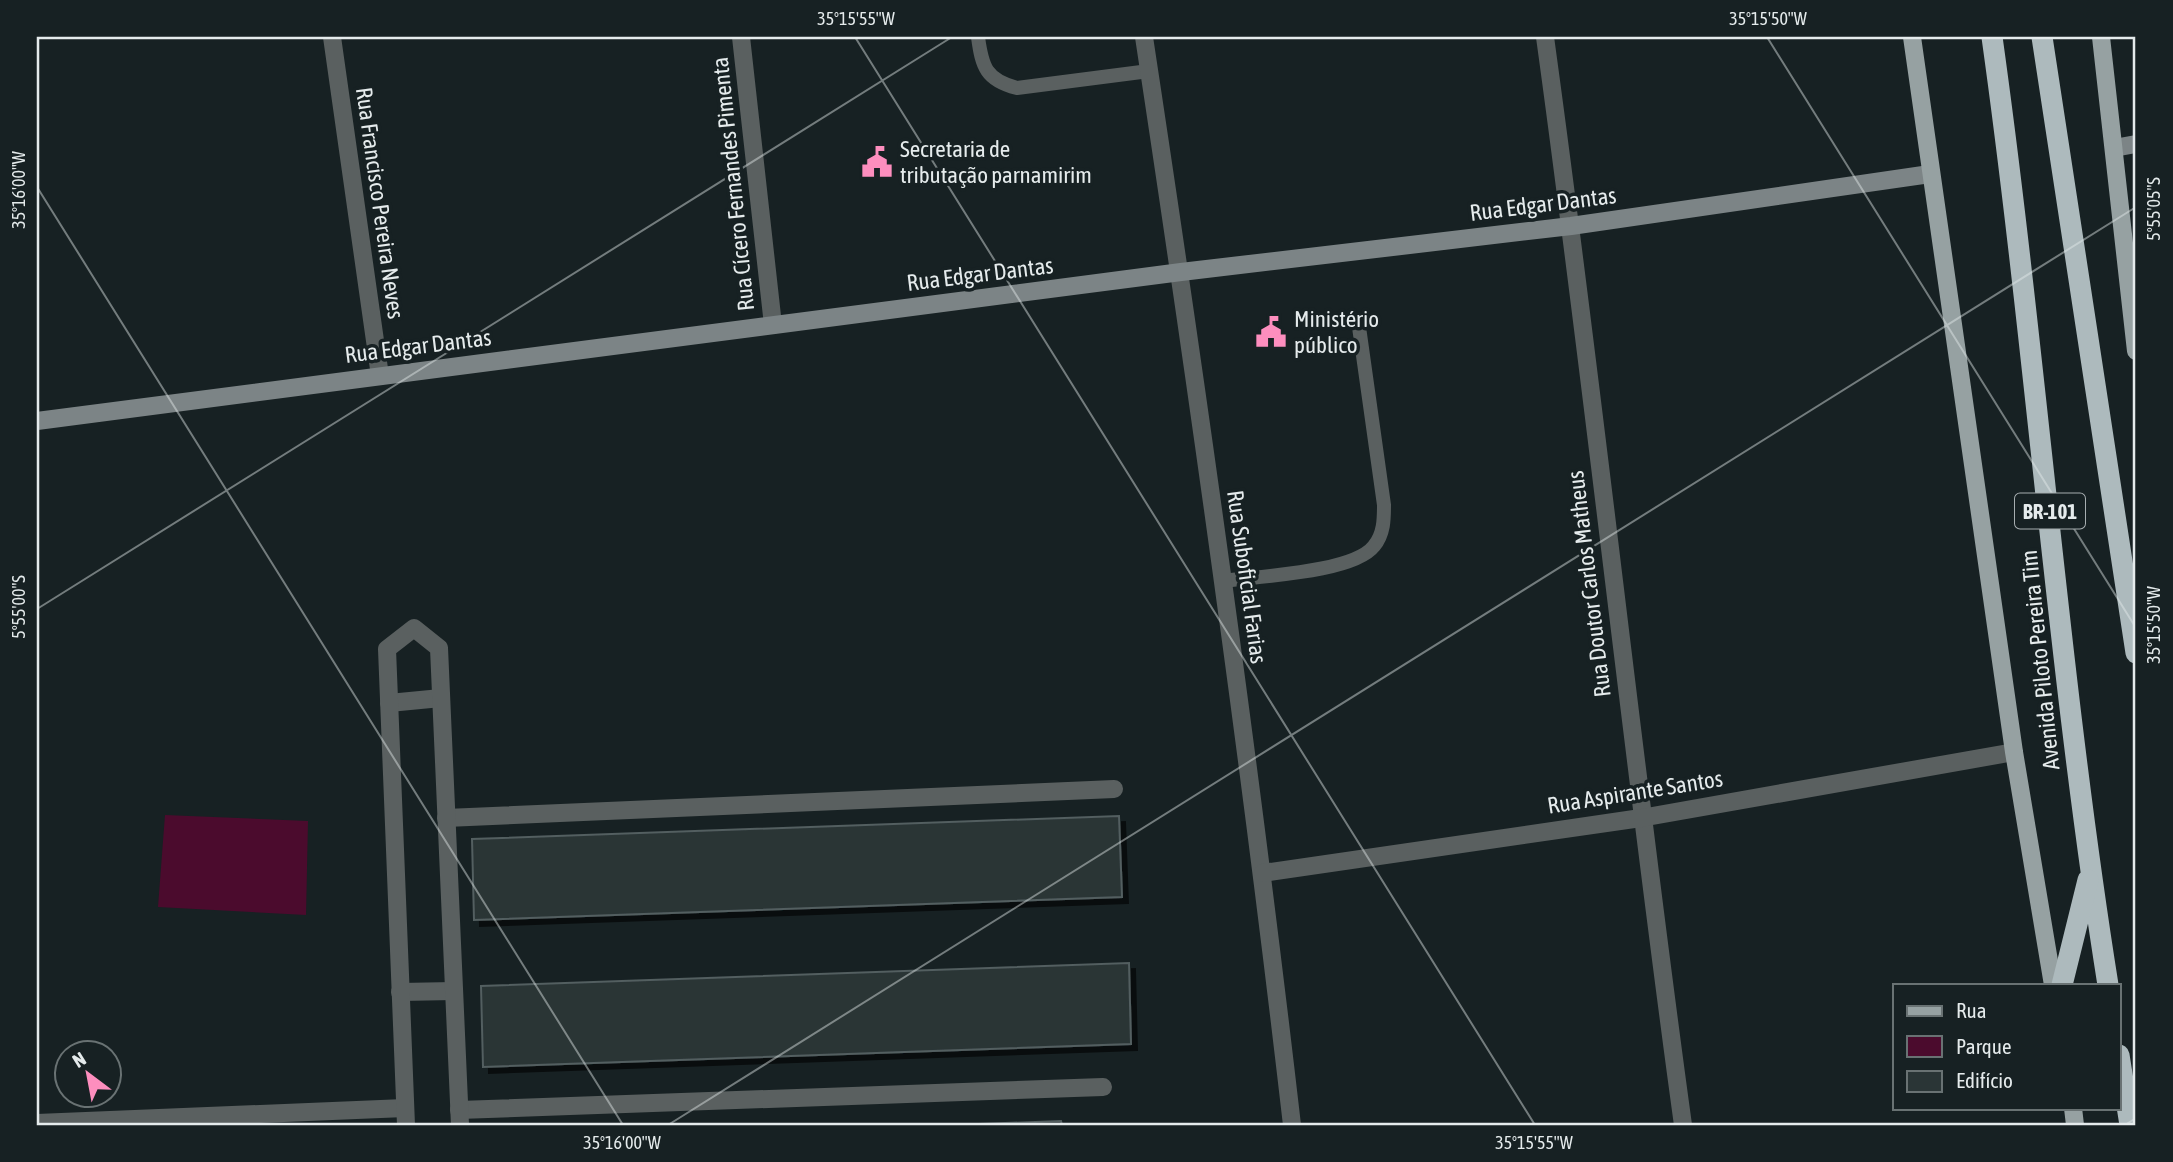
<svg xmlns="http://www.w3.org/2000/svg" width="2173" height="1162" font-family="'Asap Condensed',sans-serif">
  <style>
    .green { fill: #4b0b2d }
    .building { fill: #2a3536; stroke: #535e60; stroke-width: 2; filter: url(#shadow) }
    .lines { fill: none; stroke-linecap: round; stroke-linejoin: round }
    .lane { stroke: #5a6060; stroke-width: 14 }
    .street { stroke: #5a6060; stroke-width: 18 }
    .secondary { stroke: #7c8486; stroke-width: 18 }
    .primary { stroke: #96a1a2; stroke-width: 18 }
    .highway { stroke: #adbabd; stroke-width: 21 }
    .ticks { fill: none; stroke: #e5ebec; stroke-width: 2; stroke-opacity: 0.45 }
    .labels { text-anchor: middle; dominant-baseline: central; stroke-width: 7; stroke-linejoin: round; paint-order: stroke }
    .shield { fill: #172123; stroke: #a7aeb0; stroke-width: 2 }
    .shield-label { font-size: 21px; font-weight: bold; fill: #e5ebec }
    .poi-label { font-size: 23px; fill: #e5ebec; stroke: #172123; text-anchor: start }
    .street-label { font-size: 23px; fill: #e5ebec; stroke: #172123 }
    .neatline { fill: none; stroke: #e5ebec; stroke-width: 2.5 }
    .ticks-label { font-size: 18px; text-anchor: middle; fill: #e5ebec }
  </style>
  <defs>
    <filter id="shadow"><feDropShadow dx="6" dy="6" stdDeviation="0" flood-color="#0009"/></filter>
  </defs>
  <rect width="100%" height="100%" fill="#172123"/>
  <polygon class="green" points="165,815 308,821 306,915 158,907"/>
  <g class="building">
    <polygon points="1119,816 1122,897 474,920 472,839"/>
    <polygon points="1129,963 1131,1044 483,1067 481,986"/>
    <polygon points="1061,1121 1062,1125 952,1125"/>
  </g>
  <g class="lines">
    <g class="lane">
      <path d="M978,37C982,67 986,80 1017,88L1149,71"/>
      <path d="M1223,581C1257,576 1353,573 1374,546C1384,534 1384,519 1384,505L1359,327"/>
    </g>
    <g class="street">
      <polyline points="332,37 380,376"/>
      <polyline points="741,37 773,325"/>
      <path d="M1144,37C1199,399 1250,761 1292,1125"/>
      <path d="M1545,37C1595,399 1633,763 1683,1125"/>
      <polyline points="389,703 441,698"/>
      <polyline points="446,818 1114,789"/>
      <polyline points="1263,873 1641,818 2014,752"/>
      <polyline points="400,992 454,991"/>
      <polyline points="459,1110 1103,1087"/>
      <polyline points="37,1123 405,1108"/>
      <polyline points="406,1125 387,649 414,628 439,648 460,1125"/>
    </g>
    <g class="secondary">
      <polyline points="2114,148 2136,144"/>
      <polyline points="37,421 1181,272 1571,226 1930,174"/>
    </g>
    <g class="primary">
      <polyline points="1912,37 2014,752 2053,985"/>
      <polyline points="2101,37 2136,351"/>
      <polyline points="2073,1108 2075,1125"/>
    </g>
    <g class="highway">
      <path d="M1992,37C2036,352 2058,671 2108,985"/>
      <polyline points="2042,37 2136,653"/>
      <polyline points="2062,985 2088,880"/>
      <polyline points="2119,1055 2130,1125"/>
    </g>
  </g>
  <path class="ticks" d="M855,37L1535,1125M1767,37L2136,628M37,187L623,1125M37,609L952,37M668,1125L2136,207M2125,1125L2136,1118"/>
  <defs>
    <symbol id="civic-bare" viewBox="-9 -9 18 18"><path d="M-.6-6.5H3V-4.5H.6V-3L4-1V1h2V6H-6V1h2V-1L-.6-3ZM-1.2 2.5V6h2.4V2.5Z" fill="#fd8ebe" stroke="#172123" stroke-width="2.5" paint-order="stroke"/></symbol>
  </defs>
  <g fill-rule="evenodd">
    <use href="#civic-bare" x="855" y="140" width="44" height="44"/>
    <use href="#civic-bare" x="1249" y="310" width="44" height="44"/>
  </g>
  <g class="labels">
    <rect class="shield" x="2015" y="493.5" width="70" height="35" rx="5"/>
    <g class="shield-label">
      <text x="2050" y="511">BR-101</text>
    </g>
    <g class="poi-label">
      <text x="900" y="149">Secretaria de<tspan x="900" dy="26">tributação parnamirim</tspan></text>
      <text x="1294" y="319">Ministério<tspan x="1294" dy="26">público</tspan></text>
    </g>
    <g class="street-label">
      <text transform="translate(733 184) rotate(-96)">Rua Cícero Fernandes Pimenta</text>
      <text transform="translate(380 203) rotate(82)">Rua Francisco Pereira Neves</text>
      <text transform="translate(1543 204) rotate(-7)">Rua Edgar Dantas</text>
      <text transform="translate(980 274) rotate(-7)">Rua Edgar Dantas</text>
      <text transform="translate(418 346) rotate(-7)">Rua Edgar Dantas</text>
      <text transform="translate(1247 577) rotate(82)">Rua Suboficial Farias</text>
      <text transform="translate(1589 584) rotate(-97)">Rua Doutor Carlos Matheus</text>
      <text transform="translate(2040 660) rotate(-96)">Avenida Piloto Pereira Tim</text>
      <text transform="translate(1635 792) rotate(-9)">Rua Aspirante Santos</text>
    </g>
  </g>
  <rect width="2173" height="1162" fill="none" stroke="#172123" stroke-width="77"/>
  <rect x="1893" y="984" width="228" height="126" fill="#172123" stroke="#697273" stroke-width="2"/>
  <rect x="1907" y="1006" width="35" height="10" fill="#96a1a2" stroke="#697273" stroke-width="2"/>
  <text x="1956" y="1018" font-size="21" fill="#e5ebec">Rua</text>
  <rect x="1907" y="1036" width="35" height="21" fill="#4b0b2d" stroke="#697273" stroke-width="2"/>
  <text x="1956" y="1054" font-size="21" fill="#e5ebec">Parque</text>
  <rect x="1907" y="1071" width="35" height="21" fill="#2a3536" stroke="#697273" stroke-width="2"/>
  <text x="1956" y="1088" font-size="21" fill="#e5ebec">Edifício</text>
  <g transform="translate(88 1074) rotate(328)"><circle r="33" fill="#172123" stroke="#697273" stroke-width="2"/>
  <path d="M0-5L12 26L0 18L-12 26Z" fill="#fd8ebe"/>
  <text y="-10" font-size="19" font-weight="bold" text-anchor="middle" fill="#e5ebec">N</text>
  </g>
  <rect x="38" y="38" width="2096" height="1086" class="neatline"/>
  <g class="ticks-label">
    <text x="856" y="25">35°15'55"W</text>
    <text x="1768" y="25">35°15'50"W</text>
    <text transform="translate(19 190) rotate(-90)" y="6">35°16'00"W</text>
    <text transform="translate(2154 209) rotate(-90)" y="6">5°55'05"S</text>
    <text transform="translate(19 607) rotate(-90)" y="6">5°55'00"S</text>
    <text transform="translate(2154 625) rotate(-90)" y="6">35°15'50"W</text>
    <text x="622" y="1149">35°16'00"W</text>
    <text x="1534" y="1149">35°15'55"W</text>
  </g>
</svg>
